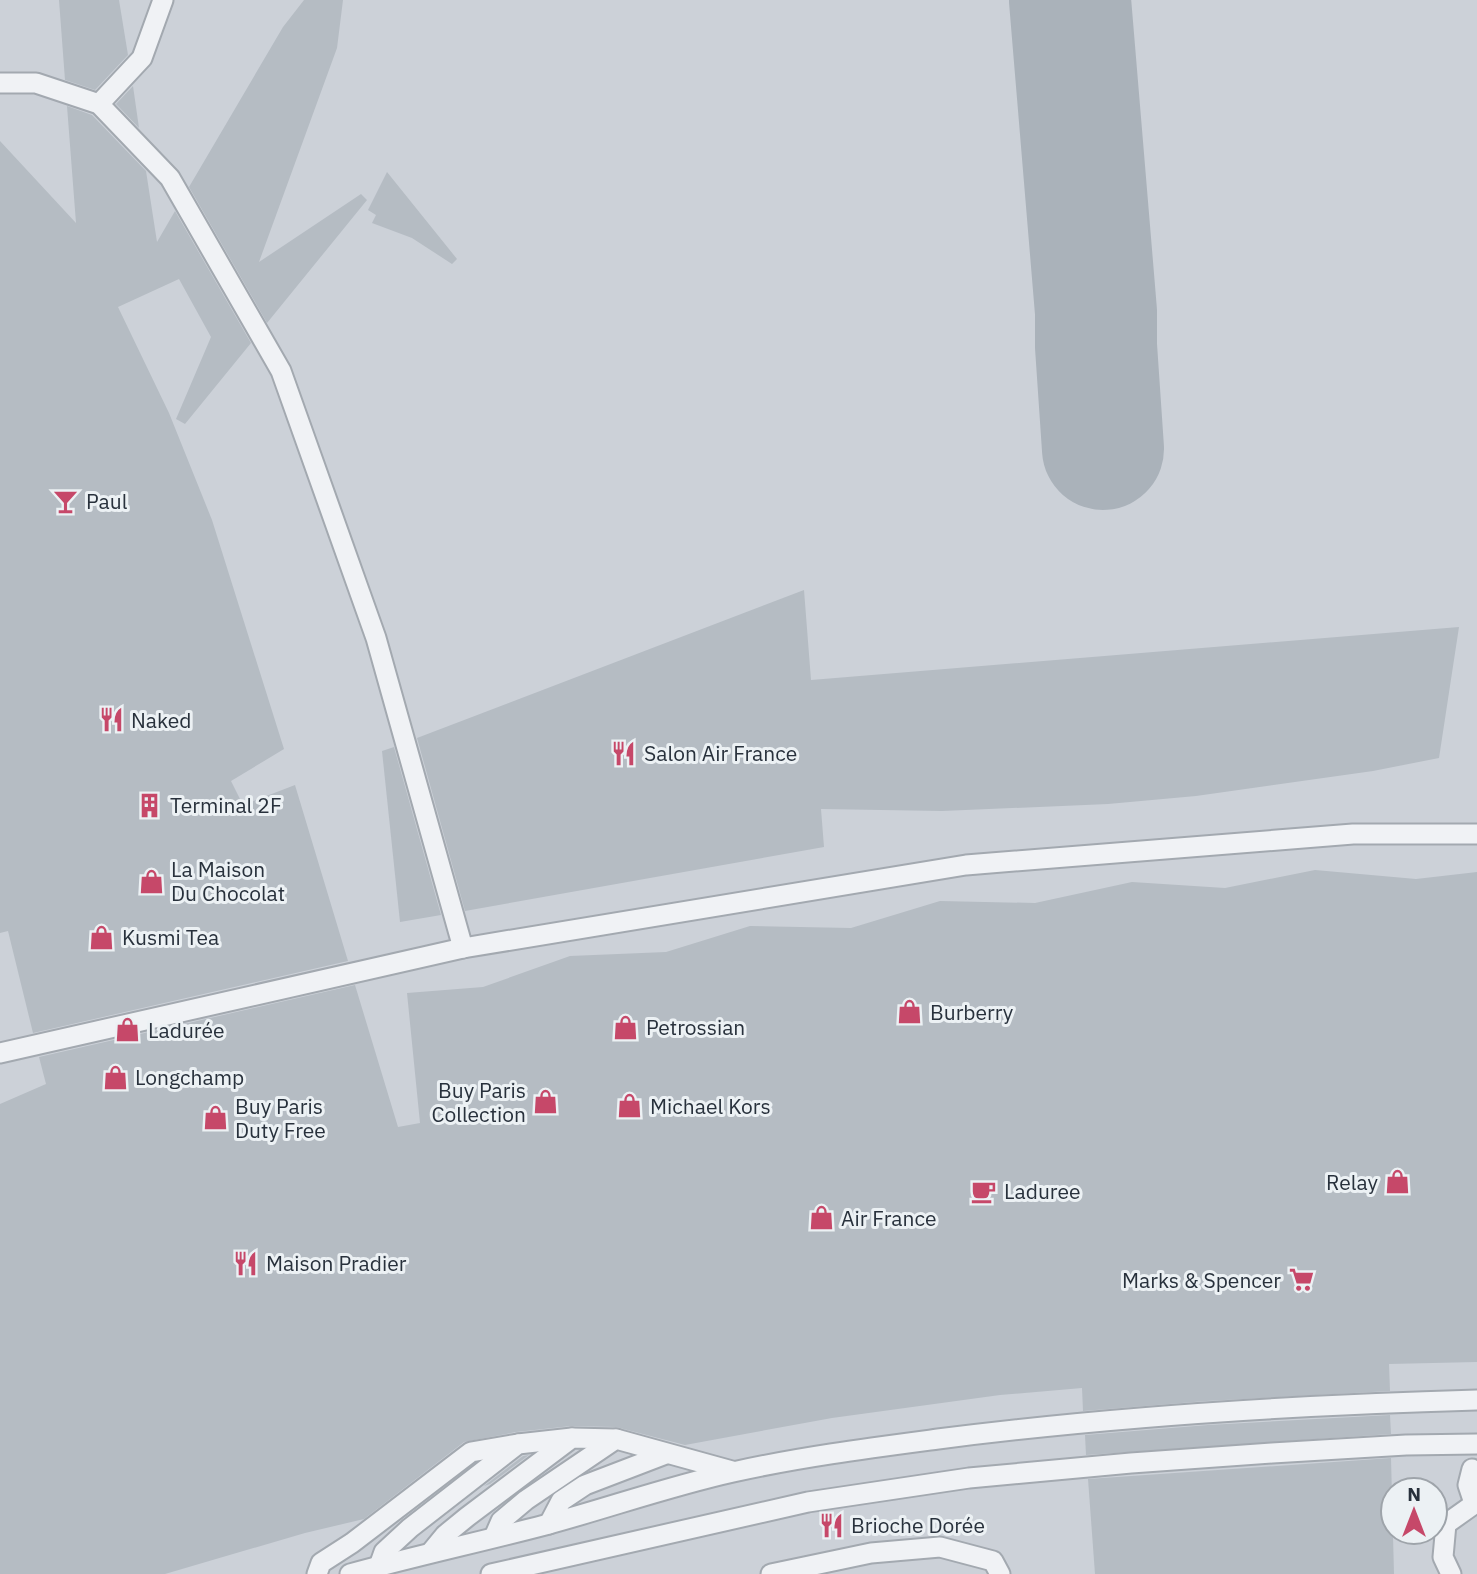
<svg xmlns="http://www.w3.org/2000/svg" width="1477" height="1574" font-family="'IBM Plex Sans',sans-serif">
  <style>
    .built { fill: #ccd1d8; fill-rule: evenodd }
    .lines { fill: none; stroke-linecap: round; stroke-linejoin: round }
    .taxiway { stroke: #aab2ba; stroke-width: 122 }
    .building { fill: #b5bcc3 }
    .lane-casing { stroke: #a3a9b0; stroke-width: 23 }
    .lane { stroke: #f0f2f5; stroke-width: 19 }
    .labels { text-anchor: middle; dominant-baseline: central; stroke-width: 6; stroke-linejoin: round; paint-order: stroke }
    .poi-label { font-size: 21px; fill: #28313c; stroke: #ecf1f4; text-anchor: start }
  </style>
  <rect width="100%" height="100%" fill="#dde2e6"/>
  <path class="built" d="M0,0H1477V1574H0ZM1393,1490H1435V1532H1393Z"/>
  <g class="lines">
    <polyline class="taxiway" points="1070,0 1096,312 1096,346 1103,449"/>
  </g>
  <g class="building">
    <polygon points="59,0 119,0 128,55 95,90 65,80"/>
    <polygon points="304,0 343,0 337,48 259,262 361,194 367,200 267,323 189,187 283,27"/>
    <polygon points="133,86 139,128 116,104"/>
    <polygon points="67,106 92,115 146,171 157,242 175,211 251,343 185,424 176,419 211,337 179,279 118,307 169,413 212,520 284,749 231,781 243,805 295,785 348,961 33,1033 8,931 0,933 0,141 76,223"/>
    <polygon points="387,172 457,259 452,264 412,238 372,223 376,215 368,210"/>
    <polygon points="804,590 811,680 1459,627 1439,758 1373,771 1196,796 1108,804 942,811 821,809 824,847 465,911 417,738"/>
    <polygon points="394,747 441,915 400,922 382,751"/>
    <polygon points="1315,870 1416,879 1477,872 1477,1362 1389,1364 1390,1391 1206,1401 1083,1411 1082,1388 1000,1395 832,1418 685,1445 616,1427 571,1426 516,1432 464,1442 364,1519 305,1533 165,1574 0,1574 0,1104 46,1084 39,1057 355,985 398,1127 420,1123 407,993 483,987 570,956 666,952 750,926 851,928 940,901 1035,903 1132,882 1225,888"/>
    <polygon points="1390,1415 1391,1434 1086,1455 1085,1435 1208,1425"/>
    <polygon points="529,1455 490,1484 484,1486 523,1456"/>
    <polygon points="1391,1458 1394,1574 1095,1574 1088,1479"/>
  </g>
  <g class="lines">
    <defs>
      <g id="lane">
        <polyline points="0,83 36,83 99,104 170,178 281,371 376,638 463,948"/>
        <polyline points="99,104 142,58 163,0"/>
        <polyline points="0,1053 463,948 966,865 1353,834 1477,834"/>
        <polyline points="1472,1469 1468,1485 1474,1503"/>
        <polyline points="549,1524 561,1501 585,1485 666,1454"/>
        <polyline points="494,1537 501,1521 526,1500 616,1439 732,1471"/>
        <polyline points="431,1552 445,1535 467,1517 572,1438 616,1439"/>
        <polyline points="379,1566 384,1552 410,1528 518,1444 572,1438"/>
        <polyline points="317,1574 321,1563 352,1543 471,1452 518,1444"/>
        <path d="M350,1574C415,1556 480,1542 545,1525C608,1508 670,1486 733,1472C800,1457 870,1448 938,1439C1116,1416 1297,1405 1477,1400"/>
        <polyline points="491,1574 808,1502 969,1478 1131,1463 1272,1453 1406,1445 1477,1444"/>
        <polyline points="771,1574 871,1553 940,1547 993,1561 1000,1574"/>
        <polyline points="1451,1574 1443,1557 1446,1524 1477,1502"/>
      </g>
    </defs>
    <use href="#lane" class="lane-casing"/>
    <use href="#lane" class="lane"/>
  </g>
  <defs>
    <symbol id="bar-bare" viewBox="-9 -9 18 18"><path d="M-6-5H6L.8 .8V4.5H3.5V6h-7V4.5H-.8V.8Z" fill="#c64869" stroke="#ecf1f4" stroke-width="2.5" paint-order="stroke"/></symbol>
    <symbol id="restaurant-bare" viewBox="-9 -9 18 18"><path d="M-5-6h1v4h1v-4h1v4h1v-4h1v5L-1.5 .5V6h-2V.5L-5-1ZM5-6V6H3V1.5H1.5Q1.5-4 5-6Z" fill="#c64869" stroke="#ecf1f4" stroke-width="2.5" paint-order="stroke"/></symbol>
    <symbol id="building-bare" viewBox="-9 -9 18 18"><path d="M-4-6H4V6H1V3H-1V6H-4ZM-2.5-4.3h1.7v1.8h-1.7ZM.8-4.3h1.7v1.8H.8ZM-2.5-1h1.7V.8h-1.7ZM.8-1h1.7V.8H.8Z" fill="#c64869" stroke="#ecf1f4" stroke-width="2.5" paint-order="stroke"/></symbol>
    <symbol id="shop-bare" viewBox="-9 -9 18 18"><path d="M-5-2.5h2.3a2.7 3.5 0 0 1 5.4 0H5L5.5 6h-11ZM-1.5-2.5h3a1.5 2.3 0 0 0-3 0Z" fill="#c64869" stroke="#ecf1f4" stroke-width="2.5" paint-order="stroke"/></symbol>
    <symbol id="cafe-bare" viewBox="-9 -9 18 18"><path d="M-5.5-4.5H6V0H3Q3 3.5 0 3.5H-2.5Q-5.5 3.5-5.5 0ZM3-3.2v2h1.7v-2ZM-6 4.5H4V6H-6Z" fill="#c64869" stroke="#ecf1f4" stroke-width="2.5" paint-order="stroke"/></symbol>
    <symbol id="supermarket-bare" viewBox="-9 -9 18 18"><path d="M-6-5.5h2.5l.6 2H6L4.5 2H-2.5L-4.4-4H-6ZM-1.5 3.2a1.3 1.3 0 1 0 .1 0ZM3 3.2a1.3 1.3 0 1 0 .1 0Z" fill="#c64869" stroke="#ecf1f4" stroke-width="2.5" paint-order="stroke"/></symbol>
  </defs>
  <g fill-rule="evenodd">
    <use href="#bar-bare" x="48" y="484" width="35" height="35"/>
    <use href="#restaurant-bare" x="94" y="702" width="35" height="35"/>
    <use href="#restaurant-bare" x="606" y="736" width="35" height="35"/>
    <use href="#building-bare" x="132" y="788" width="35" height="35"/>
    <use href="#shop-bare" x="134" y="864" width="35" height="35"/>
    <use href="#shop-bare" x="84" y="920" width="35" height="35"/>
    <use href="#shop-bare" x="892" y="994" width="35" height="35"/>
    <use href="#shop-bare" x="608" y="1010" width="35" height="35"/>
    <use href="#shop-bare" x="110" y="1012" width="35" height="35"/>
    <use href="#shop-bare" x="98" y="1060" width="35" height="35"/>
    <use href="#shop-bare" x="528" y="1084" width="35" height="35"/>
    <use href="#shop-bare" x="612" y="1088" width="35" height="35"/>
    <use href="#shop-bare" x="198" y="1100" width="35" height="35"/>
    <use href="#shop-bare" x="1380" y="1164" width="35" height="35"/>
    <use href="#cafe-bare" x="966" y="1174" width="35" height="35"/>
    <use href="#shop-bare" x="804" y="1200" width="35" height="35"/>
    <use href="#restaurant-bare" x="228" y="1246" width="35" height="35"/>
    <use href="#supermarket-bare" x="1284" y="1262" width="35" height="35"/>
    <use href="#restaurant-bare" x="814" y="1508" width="35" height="35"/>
  </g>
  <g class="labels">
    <g class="poi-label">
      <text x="86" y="501">Paul</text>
      <text x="131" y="720">Naked</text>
      <text x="644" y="753">Salon Air France</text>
      <text x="170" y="805">Terminal 2F</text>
      <text x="171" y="869">La Maison<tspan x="171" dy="24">Du Chocolat</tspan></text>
      <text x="122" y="937">Kusmi Tea</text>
      <text x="930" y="1012">Burberry</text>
      <text x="646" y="1027">Petrossian</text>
      <text x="148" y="1030">Ladurée</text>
      <text x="135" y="1077">Longchamp</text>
      <text x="526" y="1090" text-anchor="end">Buy Paris<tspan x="526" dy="24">Collection</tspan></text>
      <text x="235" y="1106">Buy Paris<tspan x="235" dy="24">Duty Free</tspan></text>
      <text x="650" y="1106">Michael Kors</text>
      <text x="1378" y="1182" text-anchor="end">Relay</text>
      <text x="1004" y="1191">Laduree</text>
      <text x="841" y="1218">Air France</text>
      <text x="266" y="1263">Maison Pradier</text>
      <text x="1281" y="1280" text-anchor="end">Marks &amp; Spencer</text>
      <text x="851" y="1525">Brioche Dorée</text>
    </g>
  </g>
  <g transform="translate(1414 1511)"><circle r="33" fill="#ecf1f4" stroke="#9ea4aa" stroke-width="2"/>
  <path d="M0-5L12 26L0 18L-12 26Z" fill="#c64869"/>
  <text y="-10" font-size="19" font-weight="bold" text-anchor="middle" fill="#28313c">N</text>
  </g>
</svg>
